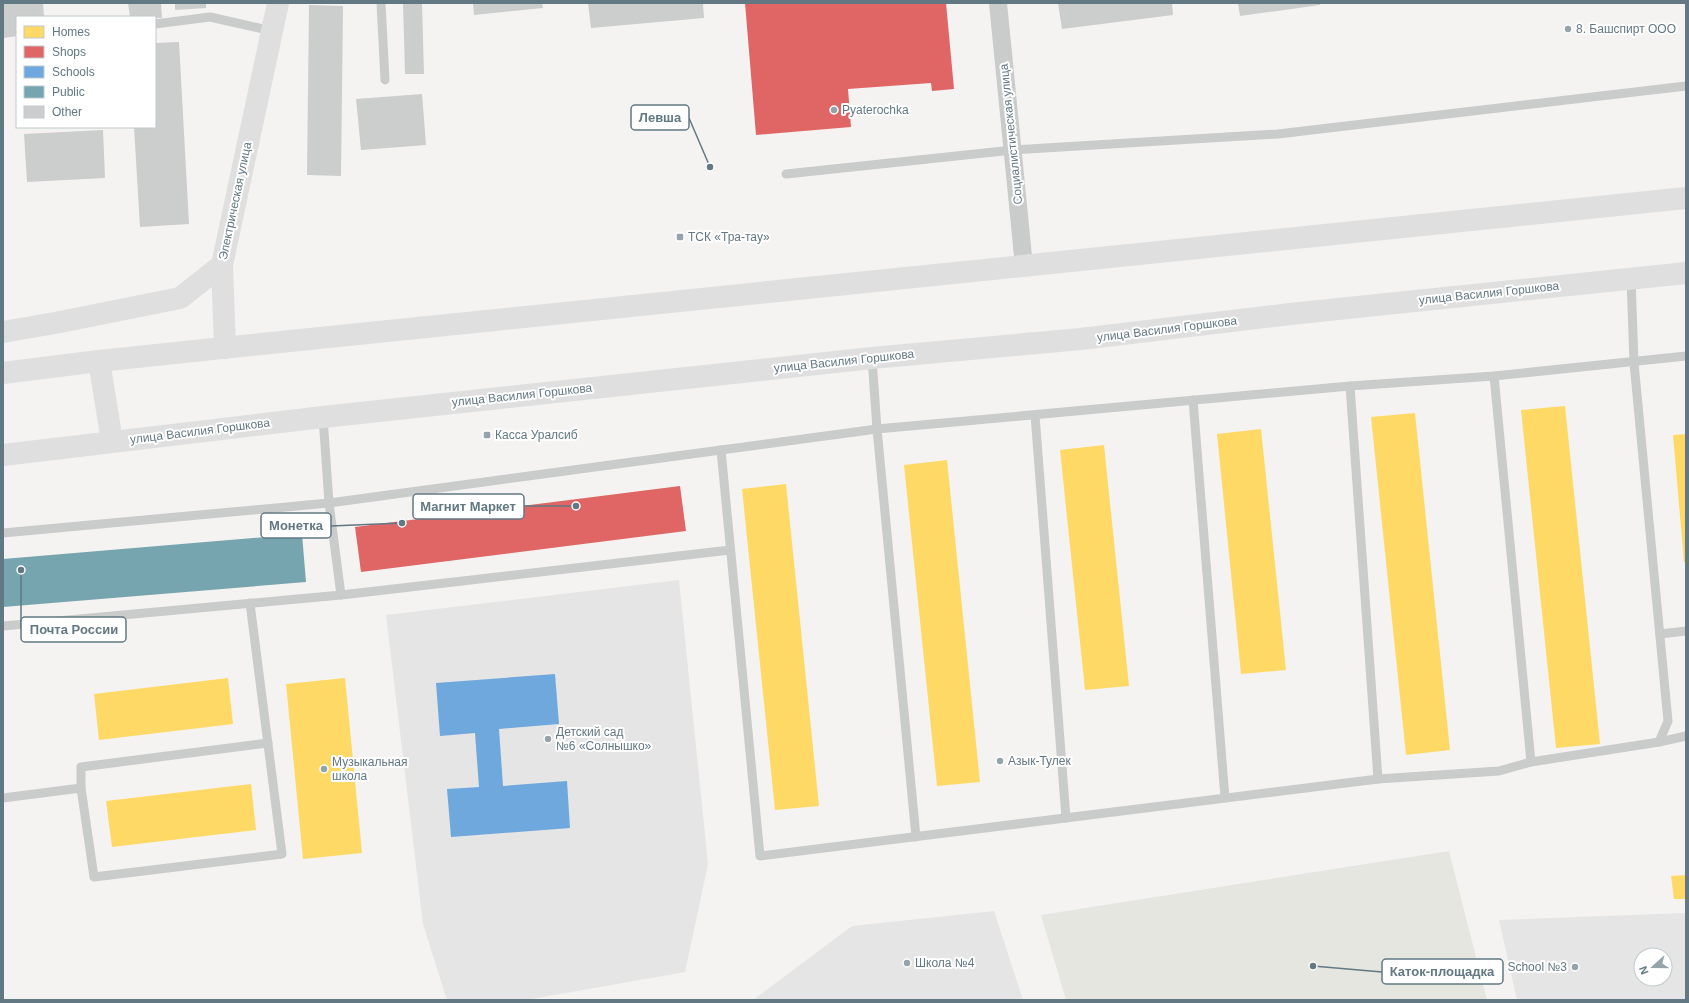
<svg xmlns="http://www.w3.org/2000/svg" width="1689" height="1003" font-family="Arial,sans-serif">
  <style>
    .built { fill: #e4e5e4; fill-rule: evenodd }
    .green { fill: #e4e6df }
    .homes { fill: #ffd966 }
    .shops { fill: #e06666 }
    .schools { fill: #6fa8dc }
    .public { fill: #76a5af }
    .building { fill: #cccdcd }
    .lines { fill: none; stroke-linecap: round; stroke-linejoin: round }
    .service { stroke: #cacccc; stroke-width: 9 }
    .minor { stroke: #cacccc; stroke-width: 18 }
    .secondary { stroke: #dfdfe0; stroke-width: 22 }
    .poi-dot { fill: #95a3aa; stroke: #fff; stroke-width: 1.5 }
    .labels { text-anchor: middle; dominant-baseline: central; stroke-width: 4; stroke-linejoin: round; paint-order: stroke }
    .poi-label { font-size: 12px; fill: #627883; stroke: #fff; text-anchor: start }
    .street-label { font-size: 12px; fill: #627883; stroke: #fff }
    .leader { fill: none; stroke: #627883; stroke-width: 1.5 }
    .callout-dot { fill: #627883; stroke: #fff; stroke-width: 1.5 }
    .callout { fill: #fff; stroke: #627883; stroke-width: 1.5 }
    .callout-label { font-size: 13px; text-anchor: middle; font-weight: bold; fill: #627883 }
  </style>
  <rect width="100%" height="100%" fill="#f4f3f1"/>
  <g class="built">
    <polygon points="679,580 708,864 685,972 526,1000 447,1000 423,924 386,615"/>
    <polygon points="994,911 1023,1000 753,1000 852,926"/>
    <path d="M1686,913V1000H1517L1499,920ZM1641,955H1665V979H1641Z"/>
  </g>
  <polygon class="green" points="1449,851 1487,1000 1066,1000 1041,915"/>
  <g class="homes">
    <polygon points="1565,406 1600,744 1556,748 1521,410"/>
    <polygon points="1415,413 1450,750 1406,755 1371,417"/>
    <polygon points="1261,429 1286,670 1241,674 1217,434"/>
    <polygon points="1686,434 1686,562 1684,562 1673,435"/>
    <polygon points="1104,445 1129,686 1085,690 1060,450"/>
    <polygon points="947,460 980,782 937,786 904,465"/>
    <polygon points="786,484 819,806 775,810 742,489"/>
    <polygon points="228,678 233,724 99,740 94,694"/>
    <polygon points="345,678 362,853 303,859 286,684"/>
    <polygon points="251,784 256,830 112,847 106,801"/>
    <polygon points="1686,875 1686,899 1674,899 1671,876"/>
  </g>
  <g class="shops">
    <polygon points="745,3 946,3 954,89 932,91 931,83 848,89 851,127 756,135"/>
    <polygon points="680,486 686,531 361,572 355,527"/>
  </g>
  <polygon class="schools" points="555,674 559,724 499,729 503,786 567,781 570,828 451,837 447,789 479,787 475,733 440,736 436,683"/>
  <polygon class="public" points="302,534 306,582 3,607 3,559"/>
  <g class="building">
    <polygon points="3,3 43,3 44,17 17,17 17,36 4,38"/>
    <polygon points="128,3 161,3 162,18 130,17"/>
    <polygon points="175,3 206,3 206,8 175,10"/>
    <polygon points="403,3 422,3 424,74 405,74"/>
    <polygon points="473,3 542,3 543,8 474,15"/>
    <polygon points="588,3 703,3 704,18 591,28"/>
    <polygon points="1058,3 1172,3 1173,15 1062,29"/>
    <polygon points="1238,3 1320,3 1320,5 1240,16"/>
    <polygon points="309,5 343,6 341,176 307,175"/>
    <polygon points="179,42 189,224 140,227 134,127 155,127 155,43"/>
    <polygon points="422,94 426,145 361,150 356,99"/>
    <polygon points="103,130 105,178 27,182 24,134"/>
  </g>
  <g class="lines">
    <g class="service">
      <polyline points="381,3 385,80"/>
      <polyline points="155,24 210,17 272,31"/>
      <polyline points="786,174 1013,150 1278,134 1686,86"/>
      <polyline points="872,358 877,429 916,837"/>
      <polyline points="1494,376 1531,762"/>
      <polyline points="1350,386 1378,779 1499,771 1531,762 1659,742 1668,721 1634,363 1631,278"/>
      <polyline points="1193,400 1225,798"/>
      <polyline points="1035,415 1066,818"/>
      <polyline points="3,533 329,503 323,417"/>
      <polyline points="341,595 730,550"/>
      <polyline points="3,626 341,595 329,503 721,450"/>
      <polyline points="1660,634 1686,631"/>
      <polyline points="1659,742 1686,736"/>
      <polyline points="1378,779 760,856 721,450 877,429 1350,386 1494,376 1686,356"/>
      <polyline points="81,788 81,767 268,743"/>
      <polyline points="3,798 81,788 94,877 282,854 250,603"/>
    </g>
    <polyline class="minor" points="998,3 1024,266"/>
    <g class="secondary">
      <polyline points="222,265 225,348"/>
      <polyline points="3,332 55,323 180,298 222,265 278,3"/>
      <polyline points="99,361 112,441"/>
      <polyline points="3,373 99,361 261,344 1686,198"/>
      <polyline points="3,455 323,417 872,358 1081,339 1290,314 1686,273"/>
    </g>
  </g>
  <g class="poi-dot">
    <circle cx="1568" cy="29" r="4"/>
    <circle cx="834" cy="110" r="4"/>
    <rect x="676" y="233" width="8" height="8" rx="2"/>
    <rect x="483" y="431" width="8" height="8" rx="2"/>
    <circle cx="548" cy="739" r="4"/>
    <circle cx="1000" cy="761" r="4"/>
    <circle cx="324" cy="769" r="4"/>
    <circle cx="907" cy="963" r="4"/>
    <circle cx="1575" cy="967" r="4"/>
  </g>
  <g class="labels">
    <g class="poi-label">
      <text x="1576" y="29">8. Башспирт ООО</text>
      <text x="842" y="110">Pyaterochka</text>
      <text x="688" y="237">ТСК «Тра-тау»</text>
      <text x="495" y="435">Касса Уралсиб</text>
      <text x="556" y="732">Детский сад<tspan x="556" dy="14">№6 «Солнышко»</tspan></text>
      <text x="1008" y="761">Азык-Тулек</text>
      <text x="332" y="762">Музыкальная<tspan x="332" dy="14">школа</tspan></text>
      <text x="915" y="963">Школа №4</text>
      <text x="1567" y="967" text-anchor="end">School №3</text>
    </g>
    <g class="street-label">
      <text transform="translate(1011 134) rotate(-96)">Социалистическая улица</text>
      <text transform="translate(235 201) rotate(-78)">Электрическая улица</text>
      <text transform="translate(1489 293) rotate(-6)">улица Василия Горшкова</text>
      <text transform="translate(1167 329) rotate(-7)">улица Василия Горшкова</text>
      <text transform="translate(844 361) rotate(-6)">улица Василия Горшкова</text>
      <text transform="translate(522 395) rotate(-6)">улица Василия Горшкова</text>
      <text transform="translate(200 431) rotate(-7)">улица Василия Горшкова</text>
    </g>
  </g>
  <path class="leader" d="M710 167L689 118M576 506L524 506M402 523L331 526M21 570L21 629M1313 966L1382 972"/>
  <g class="callout-dot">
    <circle cx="710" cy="167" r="4"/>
    <circle cx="576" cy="506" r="4"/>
    <circle cx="402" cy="523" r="4"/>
    <circle cx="21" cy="570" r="4"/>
    <circle cx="1313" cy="966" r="4"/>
  </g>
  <g class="callout">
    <rect x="631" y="105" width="58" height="25" rx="4"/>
    <rect x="413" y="494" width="111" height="25" rx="4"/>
    <rect x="261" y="513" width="70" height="25" rx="4"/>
    <rect x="21" y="617" width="105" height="25" rx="4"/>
    <rect x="1382" y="959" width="121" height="25" rx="4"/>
  </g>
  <g class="callout-label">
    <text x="660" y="122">Левша</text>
    <text x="468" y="511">Магнит Маркет</text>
    <text x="296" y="530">Монетка</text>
    <text x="74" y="634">Почта России</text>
    <text x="1442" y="976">Каток-площадка</text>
  </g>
  <rect width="1689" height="1003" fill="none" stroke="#627883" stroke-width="8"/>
  <rect x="16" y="16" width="140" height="112" fill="#ffffff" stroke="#c0c9cd"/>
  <rect x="24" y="26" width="20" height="12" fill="#ffd966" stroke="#c0c9cd"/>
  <text x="52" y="36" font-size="12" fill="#627883">Homes</text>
  <rect x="24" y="46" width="20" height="12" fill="#e06666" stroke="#c0c9cd"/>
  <text x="52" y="56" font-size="12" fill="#627883">Shops</text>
  <rect x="24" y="66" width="20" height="12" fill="#6fa8dc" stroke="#c0c9cd"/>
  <text x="52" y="76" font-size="12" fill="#627883">Schools</text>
  <rect x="24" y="86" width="20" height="12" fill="#76a5af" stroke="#c0c9cd"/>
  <text x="52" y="96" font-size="12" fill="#627883">Public</text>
  <rect x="24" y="106" width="20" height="12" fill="#cccdcd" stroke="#c0c9cd"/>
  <text x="52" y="116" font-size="12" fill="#627883">Other</text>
  <g transform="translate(1653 967) rotate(249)"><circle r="19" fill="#ffffff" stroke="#c0c9cd"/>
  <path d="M0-3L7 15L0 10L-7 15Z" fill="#95a3aa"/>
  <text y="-6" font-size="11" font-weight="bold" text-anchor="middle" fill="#627883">N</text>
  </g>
</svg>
